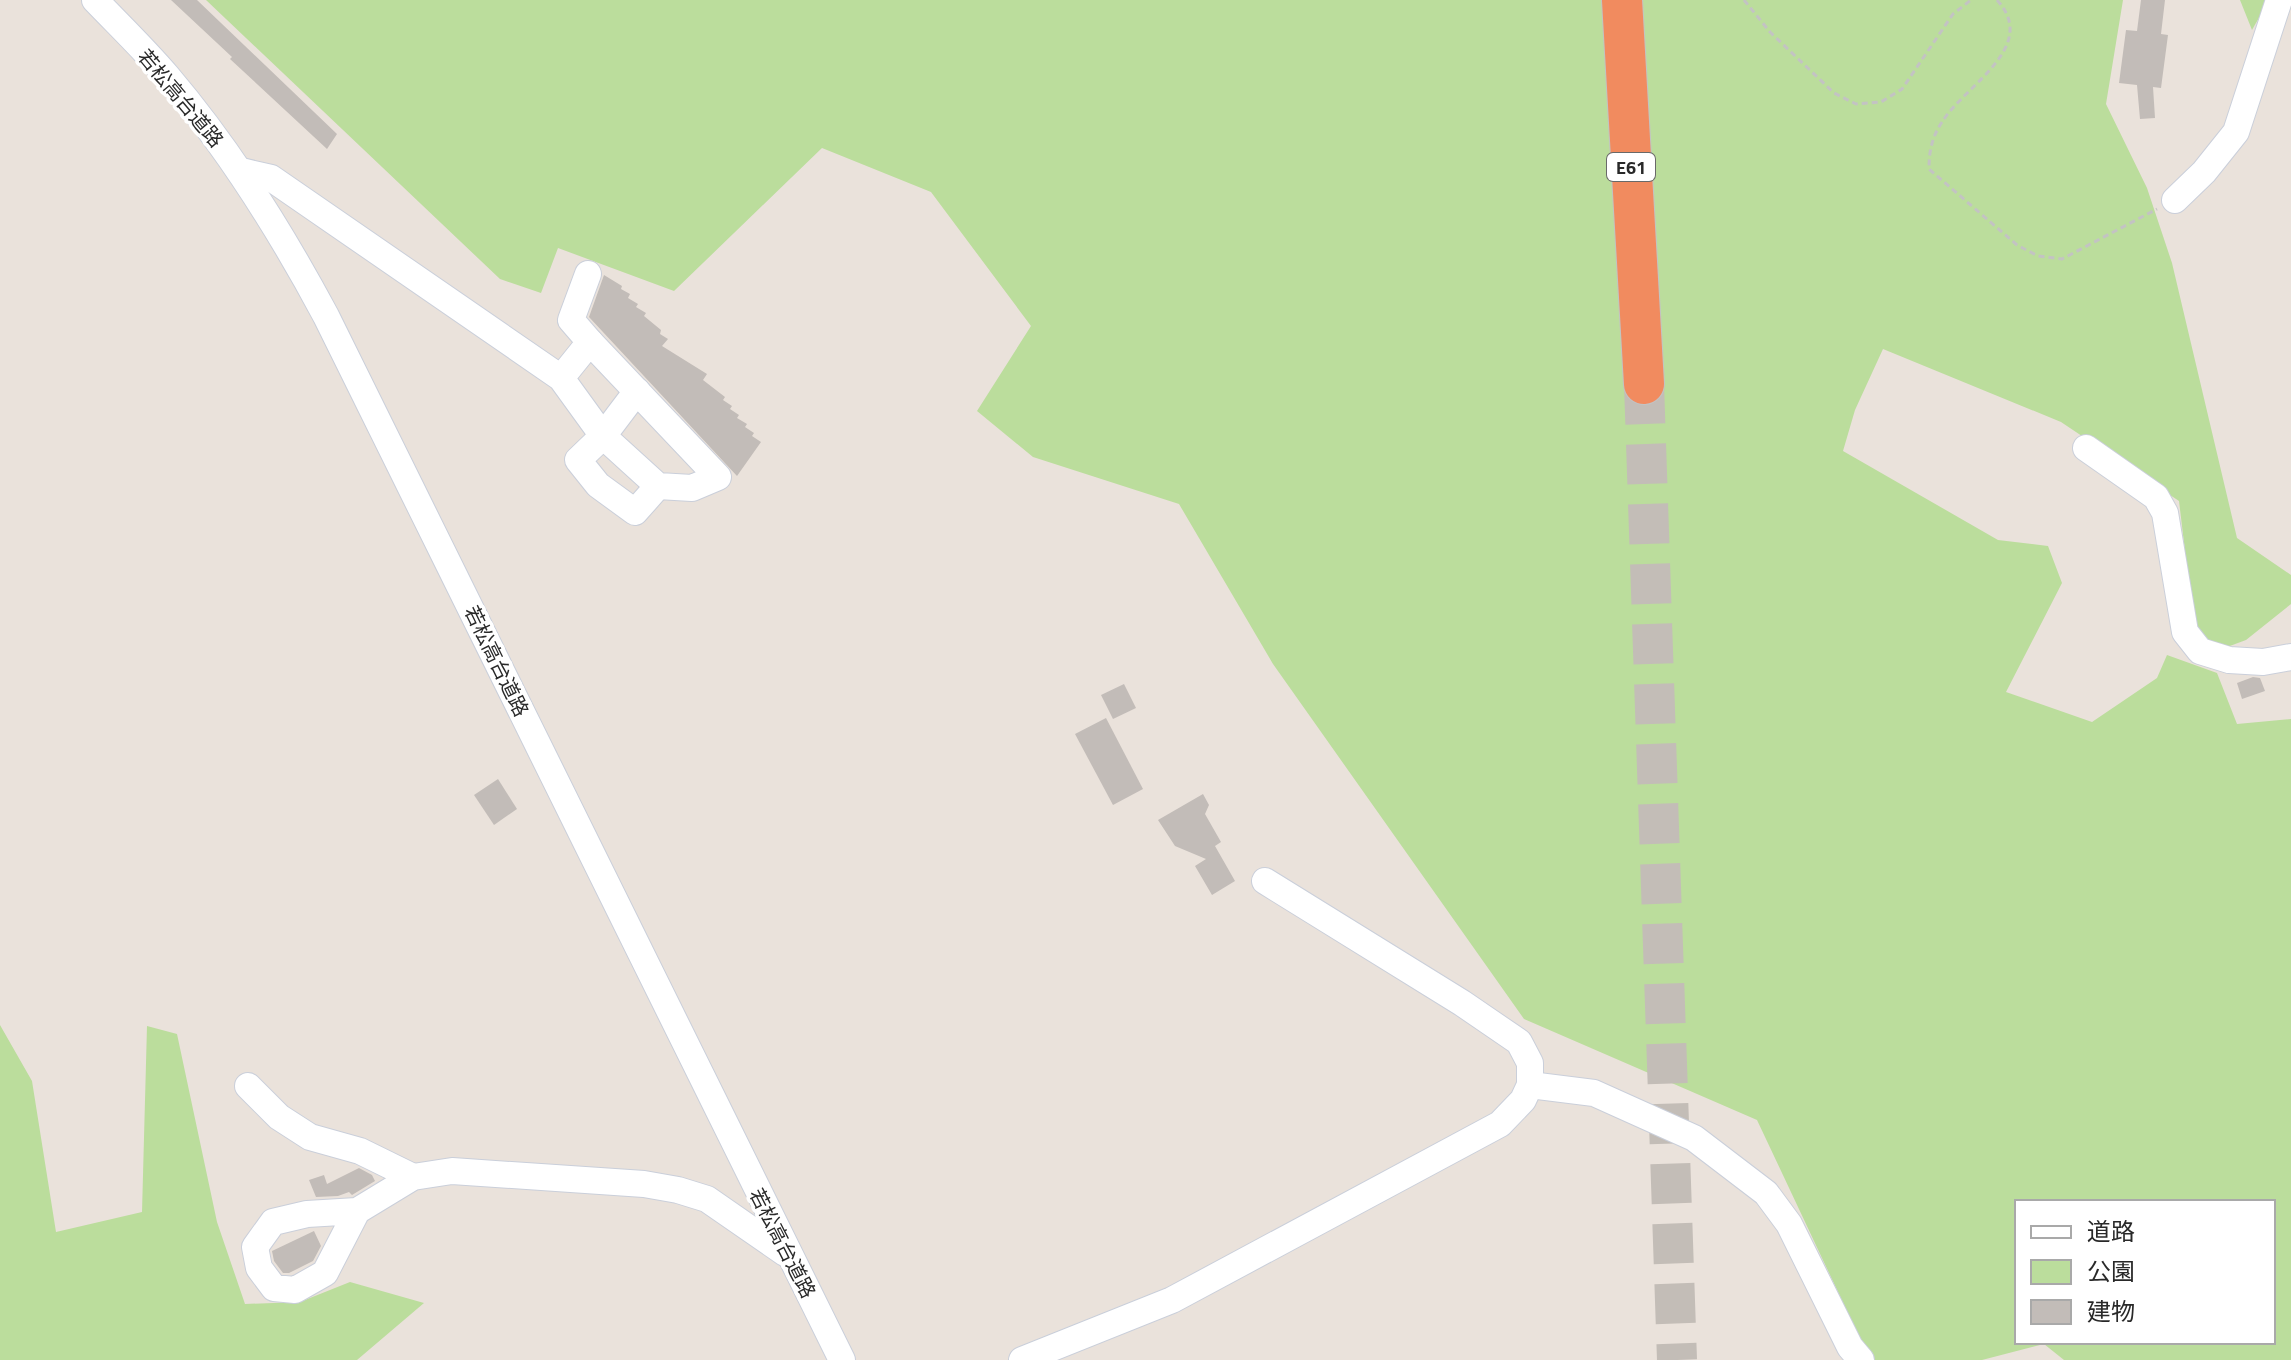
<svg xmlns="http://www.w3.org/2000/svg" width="2291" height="1360" font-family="'Titillium Web','Noto Sans JP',sans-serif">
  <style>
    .green { fill: #bbdd9c; fill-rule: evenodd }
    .building { fill: #c2bcb8 }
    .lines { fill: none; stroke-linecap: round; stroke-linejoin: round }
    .highway-tunnel { stroke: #c3bdb7; stroke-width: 40; stroke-dasharray: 40 20; stroke-linecap: butt }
    .minor-casing { stroke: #cacfda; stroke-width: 28 }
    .highway-casing { stroke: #c3c3c3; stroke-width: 42 }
    .path { stroke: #c3c3c3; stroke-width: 3; stroke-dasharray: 6 4; stroke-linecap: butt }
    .minor { stroke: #fff; stroke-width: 26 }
    .highway { stroke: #f18b5f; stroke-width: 40 }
    .labels { text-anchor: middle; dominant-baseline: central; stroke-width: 7; stroke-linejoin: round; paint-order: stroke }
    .shield { fill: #fff; stroke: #696969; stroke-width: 2 }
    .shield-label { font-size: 18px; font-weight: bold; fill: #292929 }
    .street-label { font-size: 20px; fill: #292929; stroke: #fff }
  </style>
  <rect width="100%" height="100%" fill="#eae2db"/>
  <g class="green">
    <path d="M206,0H2123L2106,104L2147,188L2172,263L2237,538L2291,575V604L2246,640L2219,650L2194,626L2179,501L2061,422L1883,349L1855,410L1843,451L1998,540L2048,546L2062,583L2006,692L2092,722L2157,678L2167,655L2217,673L2237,724L2291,719V1360H2064L2044,1344L1982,1360H1870L1757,1120L1524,1019L1273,664L1179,504L1033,457L977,411L1031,326L931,192L822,148L674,291L558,248L541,293L500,279ZM2017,1202H2273V1342H2017Z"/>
    <polygon points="2240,0 2269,0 2252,30"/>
    <polygon points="0,1025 32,1081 56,1232 142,1212 147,1026 177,1034 217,1222 245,1304 300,1302 350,1282 424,1303 357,1360 0,1360"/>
  </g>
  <g class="building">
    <polygon points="171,0 197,0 337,134 327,149 230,59 232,57"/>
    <polygon points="2141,0 2165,0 2161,34 2168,35 2161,88 2153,87 2155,118 2140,119 2137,85 2119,83 2126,30 2137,31"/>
    <polygon points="604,275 622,286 621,289 630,294 628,298 638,304 636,307 646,313 644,316 661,330 660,334 668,339 662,346 707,374 703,380 725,397 723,400 732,406 730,409 739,415 737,418 747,424 745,427 754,433 752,436 761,442 737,476 589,317"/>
    <polygon points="2253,677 2260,678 2265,691 2242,699 2237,683"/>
    <polygon points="1124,684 1136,708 1113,719 1101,695"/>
    <polygon points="1106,718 1143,789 1113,805 1075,734"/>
    <polygon points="498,779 517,809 494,825 474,795"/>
    <polygon points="1203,794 1209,805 1205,814 1221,842 1215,846 1235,881 1212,895 1195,866 1206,859 1175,846 1158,820"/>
    <polygon points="359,1168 372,1175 375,1181 352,1195 349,1192 338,1196 316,1197 309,1180 324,1175 327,1184"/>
    <polygon points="314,1231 321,1246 313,1261 289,1273 283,1273 274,1261 272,1251"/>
  </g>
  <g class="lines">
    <polyline class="highway-tunnel" points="1644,384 1677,1360"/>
    <defs>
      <g id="minor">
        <path d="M95,0C119,25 144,49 167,76C230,150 280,230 326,316L842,1360"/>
        <polyline points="241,171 271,178 561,378 603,436 658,486 692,488 718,477 590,342 561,378"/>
        <polyline points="2175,200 2204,172 2236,132 2279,0"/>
        <polyline points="588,274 571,320 590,342"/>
        <polyline points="637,391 603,436 578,460 598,485 635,512 658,486"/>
        <polyline points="2086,448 2156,497 2165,513 2185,632 2200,651 2229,660 2263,662 2291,657"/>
        <polyline points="1530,1085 1594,1093 1694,1138 1766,1193 1789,1224 1850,1347 1861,1360"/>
        <polyline points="248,1086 279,1117 310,1137 360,1151 413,1177"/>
        <polyline points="357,1211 307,1214 273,1222 255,1247 259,1268 274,1288 295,1290 325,1273 357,1211 413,1177 452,1171 644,1184 678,1190 707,1199 785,1253"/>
        <polyline points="1022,1360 1172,1300 1500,1124 1523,1100 1530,1085 1530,1063 1519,1042 1462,1003 1265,881"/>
      </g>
      <polyline id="highway" points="1622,0 1644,384"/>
    </defs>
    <use href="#minor" class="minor-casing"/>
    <use href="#highway" class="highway-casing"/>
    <g class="path">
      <polyline points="1744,0 1770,32 1834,93 1856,104 1881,102 1902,89 1953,14 1971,0"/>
      <path d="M1997,0C2040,47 1965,85 1942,122C1932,137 1929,151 1929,169L2017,245L2038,256L2062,259L2157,209"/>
    </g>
    <use href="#minor" class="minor"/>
    <use href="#highway" class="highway"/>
  </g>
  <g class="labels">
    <rect class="shield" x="1607" y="153" width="48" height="28" rx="6"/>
    <g class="shield-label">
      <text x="1631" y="167">E61</text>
    </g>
    <g class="street-label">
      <text transform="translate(181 98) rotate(50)">若松高台道路</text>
      <text transform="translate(497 661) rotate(64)">若松高台道路</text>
      <text transform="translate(783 1243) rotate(63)">若松高台道路</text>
    </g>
  </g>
  <rect x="2015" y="1200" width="260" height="144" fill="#ffffff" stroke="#a9a9a9" stroke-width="2"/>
  <rect x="2031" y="1226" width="40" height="12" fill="#ffffff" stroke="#a9a9a9" stroke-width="2"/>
  <text x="2087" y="1240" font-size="24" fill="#292929">道路</text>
  <rect x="2031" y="1260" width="40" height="24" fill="#bbdd9c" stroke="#a9a9a9" stroke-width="2"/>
  <text x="2087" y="1280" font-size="24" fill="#292929">公園</text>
  <rect x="2031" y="1300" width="40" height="24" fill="#c2bcb8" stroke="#a9a9a9" stroke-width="2"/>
  <text x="2087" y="1320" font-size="24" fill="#292929">建物</text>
</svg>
